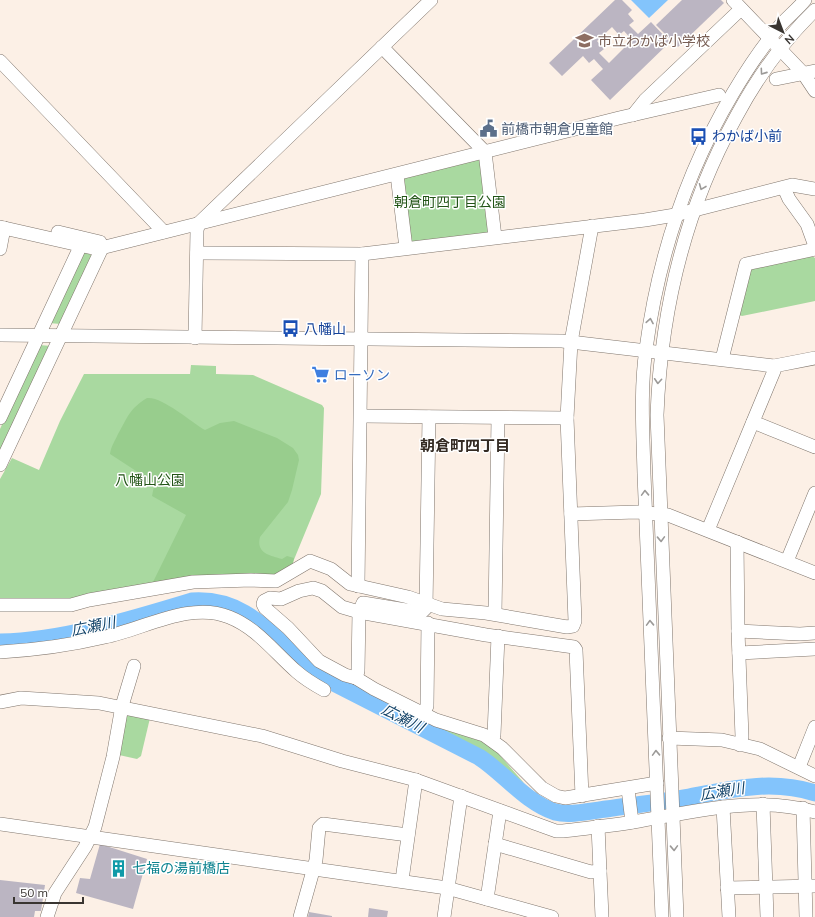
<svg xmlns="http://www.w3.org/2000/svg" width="815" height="917" font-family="Mulish,'Noto Sans JP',sans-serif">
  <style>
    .green { fill: #a9d9a0 }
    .forest { fill: #98cd8d }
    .water { fill: #83c4fc }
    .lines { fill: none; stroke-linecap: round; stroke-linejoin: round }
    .river { stroke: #83c4fc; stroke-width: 17 }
    .building { fill: #bbb5c2; fill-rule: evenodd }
    .minor-casing { stroke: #80766d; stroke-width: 14 }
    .minor { stroke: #fff; stroke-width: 13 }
    .oneway { stroke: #9c9a98 }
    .labels { text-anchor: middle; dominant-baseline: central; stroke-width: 3; stroke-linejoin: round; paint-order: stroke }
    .education-label { font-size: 14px; fill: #785e54; stroke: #fff; text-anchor: start }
    .service-label { font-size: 14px; fill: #4e5e75; stroke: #fff; text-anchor: start }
    .transit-label { font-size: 14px; fill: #164399; stroke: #fff; text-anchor: start }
    .park-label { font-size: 14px; fill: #225416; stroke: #fff }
    .shop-label { font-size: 14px; fill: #366cbe; stroke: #fff; text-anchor: start }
    .culture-label { font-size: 14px; fill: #0d838f; stroke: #fff; text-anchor: start }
    .neighbourhood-label { font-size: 15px; font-weight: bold; fill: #342b23; stroke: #fff }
    .water-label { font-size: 15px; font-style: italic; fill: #134368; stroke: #fff }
  </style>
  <rect width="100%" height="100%" fill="#fcf0e6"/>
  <g class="green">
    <polygon points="482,156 492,235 409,244 400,176"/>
    <polygon points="85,252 91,255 92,258 61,324 48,323 82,255"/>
    <polygon points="809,254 815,258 815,301 742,316 739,315 752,267"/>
    <polygon points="39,345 51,346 0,455 0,429"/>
    <polygon points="191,365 216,366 216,374 253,375 322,405 324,408 321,494 293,562 73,601 0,601 0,479 12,458 39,470 60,421 84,374 190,374"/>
    <polygon points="125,712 150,718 141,756 137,759 119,755"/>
    <polygon points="438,727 490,744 524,783 479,751"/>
  </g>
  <path class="forest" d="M147,398C162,396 191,422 205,430L220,423L234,421L277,438L293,448L298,455L299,460L292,490L288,502L260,537C256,553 269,555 282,559L287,556L294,558L292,568L276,578L154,587L153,582L186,515L152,496L154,486L150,480L110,454C111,446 115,441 118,434C128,417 129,409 147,398Z"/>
  <polygon class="water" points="631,0 668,0 649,18"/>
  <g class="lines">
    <path class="river" d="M0,642C61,641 133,619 192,601C253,597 276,646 320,676L479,757C504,773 525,802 555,812C570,816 590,811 606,809C634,805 662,802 689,797C731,789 773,779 815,793"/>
  </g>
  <g class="building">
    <path d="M615,0H622L632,10L628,14L634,21L629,25L638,34L651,22L670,42L610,100L591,80L603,69L594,59L589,63L583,56L562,76L549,63ZM612,27L619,35L624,31L632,40L609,63L599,53L604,49L597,41Z"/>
    <polygon points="682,0 721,0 724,3 678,47 656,25"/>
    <polygon points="100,844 147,859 133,909 76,893 80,878 90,879"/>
    <polygon points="0,880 45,885 41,911 35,911 34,917 0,917"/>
    <polygon points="369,908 388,911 387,917 368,917"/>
    <polygon points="309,912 332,916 332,917 308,917"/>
  </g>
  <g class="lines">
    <defs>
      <g id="minor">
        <polyline points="733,0 803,73 815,91"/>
        <polyline points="382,47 485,152 495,237"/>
        <polyline points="0,61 161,229 163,232"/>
        <polyline points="776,79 815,71"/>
        <polyline points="633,115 645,100 741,9"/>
        <polyline points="397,175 406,248"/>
        <polyline points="784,188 789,199 807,224 815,246"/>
        <polyline points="0,227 97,249 619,118 719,95"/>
        <polyline points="0,249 4,228"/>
        <polyline points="197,253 362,254 645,220 675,215 792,185 815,189"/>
        <polyline points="0,335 562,341 774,366 815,358"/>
        <polyline points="195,338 197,230 199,223 431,0"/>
        <polyline points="722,359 746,264 815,249"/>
        <polyline points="361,416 567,418"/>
        <polyline points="0,418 80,247"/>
        <polyline points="753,422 815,447"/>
        <polyline points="0,465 102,248 100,242 58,232"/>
        <polyline points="571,514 637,512 668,515 815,573"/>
        <polyline points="708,530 774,371 774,366"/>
        <polyline points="737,542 738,631 742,737 740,745"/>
        <polyline points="787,561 815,493"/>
        <polyline points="358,586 362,254"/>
        <polyline points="0,605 71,605 89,600 193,582 251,580 276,581 310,561 331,569 350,584 408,597 442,609 486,613 567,627 573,626 575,621 567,418 571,342 592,226"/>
        <polyline points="495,614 498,418"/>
        <polyline points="738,631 800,634 815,633"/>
        <path d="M0,652C35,650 71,645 105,637C144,629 190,601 229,617C257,628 274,652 297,672C305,679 315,685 324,690"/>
        <polyline points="739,653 815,649"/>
        <polyline points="356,678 358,671 359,612 363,603 418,612 422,612 426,608 429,417"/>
        <path d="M0,702L21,698L99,703L262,736L342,761L416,780L556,831H563C587,828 610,826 633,822C694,812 754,795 815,812"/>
        <polyline points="423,714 427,706 428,623"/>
        <polyline points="669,738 722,740 760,749 815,776"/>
        <polyline points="492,740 494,735 498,636"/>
        <polyline points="799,767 815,727"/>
        <polyline points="628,789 632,822"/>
        <polyline points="582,796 576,650 574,647 486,635 359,612 342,607 322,591 313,588 299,591 281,599 270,598 264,601 263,604 265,608 288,628 319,661 345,675 356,678 374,689 436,720 484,735 502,748 542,788 556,796 565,798 657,783"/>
        <polyline points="763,804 767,917"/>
        <polyline points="723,807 729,917"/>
        <polyline points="803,808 806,917"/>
        <polyline points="0,824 447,888 552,917"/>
        <polyline points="598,826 602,917"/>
        <polyline points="495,844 591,872 600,871"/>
        <polyline points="402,880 416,780"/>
        <polyline points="727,888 815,886"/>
        <polyline points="487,899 500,811"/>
        <polyline points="47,917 55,893 85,847 95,827 113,757 122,706 134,666"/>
        <polyline points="300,917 316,860 319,828 323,824 408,835"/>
        <polyline points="444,917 461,796"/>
        <path d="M662,917L644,474C643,432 640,390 646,349C658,258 686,172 733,93C746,71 761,48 778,28C786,18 797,10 805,0"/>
        <path d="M677,917L657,415C661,310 685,209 736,117C757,78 783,41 815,10"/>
      </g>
    </defs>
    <use href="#minor" class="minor-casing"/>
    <use href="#minor" class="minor"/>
  </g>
  <defs><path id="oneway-chevron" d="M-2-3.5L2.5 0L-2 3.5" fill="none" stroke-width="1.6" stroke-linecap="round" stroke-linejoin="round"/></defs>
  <g class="oneway">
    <use href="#oneway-chevron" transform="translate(763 72) rotate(125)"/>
    <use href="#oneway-chevron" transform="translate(702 187) rotate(112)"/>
    <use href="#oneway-chevron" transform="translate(650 321) rotate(-80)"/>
    <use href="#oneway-chevron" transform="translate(658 381) rotate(94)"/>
    <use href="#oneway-chevron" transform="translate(645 493) rotate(-92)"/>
    <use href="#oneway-chevron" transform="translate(661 539) rotate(88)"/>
    <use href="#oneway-chevron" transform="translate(650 623) rotate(-92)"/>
    <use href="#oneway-chevron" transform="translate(656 753) rotate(-92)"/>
    <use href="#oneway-chevron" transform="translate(674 848) rotate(88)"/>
  </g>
  <defs>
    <symbol id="school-bare" viewBox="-9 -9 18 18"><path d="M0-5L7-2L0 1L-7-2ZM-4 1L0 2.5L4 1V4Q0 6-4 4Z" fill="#8d6e63" stroke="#fff" stroke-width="2.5" paint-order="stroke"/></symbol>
    <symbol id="civic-bare" viewBox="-9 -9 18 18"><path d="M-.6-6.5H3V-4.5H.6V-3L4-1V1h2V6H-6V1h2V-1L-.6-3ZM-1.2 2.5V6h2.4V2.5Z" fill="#5c6f8a" stroke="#fff" stroke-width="2.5" paint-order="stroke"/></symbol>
    <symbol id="bus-bare" viewBox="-9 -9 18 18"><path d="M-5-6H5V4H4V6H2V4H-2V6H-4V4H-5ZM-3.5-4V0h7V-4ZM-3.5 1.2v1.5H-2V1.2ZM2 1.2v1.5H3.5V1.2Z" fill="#1a4fb4" stroke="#fff" stroke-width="2.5" paint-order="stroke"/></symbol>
    <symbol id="supermarket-bare" viewBox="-9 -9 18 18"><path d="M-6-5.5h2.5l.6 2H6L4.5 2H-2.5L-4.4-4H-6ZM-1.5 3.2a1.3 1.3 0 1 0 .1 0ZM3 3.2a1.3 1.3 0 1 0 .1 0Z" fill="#3f7fe0" stroke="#fff" stroke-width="2.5" paint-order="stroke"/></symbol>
    <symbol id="building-bare" viewBox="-9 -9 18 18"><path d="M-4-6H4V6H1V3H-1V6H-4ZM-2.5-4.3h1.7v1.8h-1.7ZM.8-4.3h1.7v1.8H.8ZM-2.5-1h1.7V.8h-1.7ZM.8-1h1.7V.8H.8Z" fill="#0f9aa8" stroke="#fff" stroke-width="2.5" paint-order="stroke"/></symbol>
  </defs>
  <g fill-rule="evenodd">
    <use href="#school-bare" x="572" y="28" width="25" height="25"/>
    <use href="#civic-bare" x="476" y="116" width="25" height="25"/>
    <use href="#bus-bare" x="686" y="124" width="25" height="25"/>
    <use href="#bus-bare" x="278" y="316" width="25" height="25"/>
    <use href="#supermarket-bare" x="308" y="362" width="25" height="25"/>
    <use href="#building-bare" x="106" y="856" width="25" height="25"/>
  </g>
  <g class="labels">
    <g class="education-label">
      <text x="598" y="41">市立わかば小学校</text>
    </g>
    <g class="service-label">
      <text x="501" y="129">前橋市朝倉児童館</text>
    </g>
    <g class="transit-label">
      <text x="712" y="136">わかば小前</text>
      <text x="304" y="329">八幡山</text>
    </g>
    <g class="park-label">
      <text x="450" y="202">朝倉町四丁目公園</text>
      <text x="150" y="480">八幡山公園</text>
    </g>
    <g class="shop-label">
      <text x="334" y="375">ローソン</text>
    </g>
    <g class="culture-label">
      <text x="132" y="868">七福の湯前橋店</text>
    </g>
    <g class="neighbourhood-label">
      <text x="465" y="445">朝倉町四丁目</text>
    </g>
    <g class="water-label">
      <text transform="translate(93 626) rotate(-11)">広瀬川</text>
      <text transform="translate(403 718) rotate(27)">広瀬川</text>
      <text transform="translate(722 791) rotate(-9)">広瀬川</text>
    </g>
  </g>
  <g transform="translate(783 32) rotate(138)" stroke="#ffffff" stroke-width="3" paint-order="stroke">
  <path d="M0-3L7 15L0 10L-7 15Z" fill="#393531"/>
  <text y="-6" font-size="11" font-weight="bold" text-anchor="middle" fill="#393531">N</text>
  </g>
  <path d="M14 897v6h69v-6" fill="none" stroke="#393531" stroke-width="2"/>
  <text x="20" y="897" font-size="12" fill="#393531" stroke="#ffffff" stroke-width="3" paint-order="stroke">50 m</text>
</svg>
